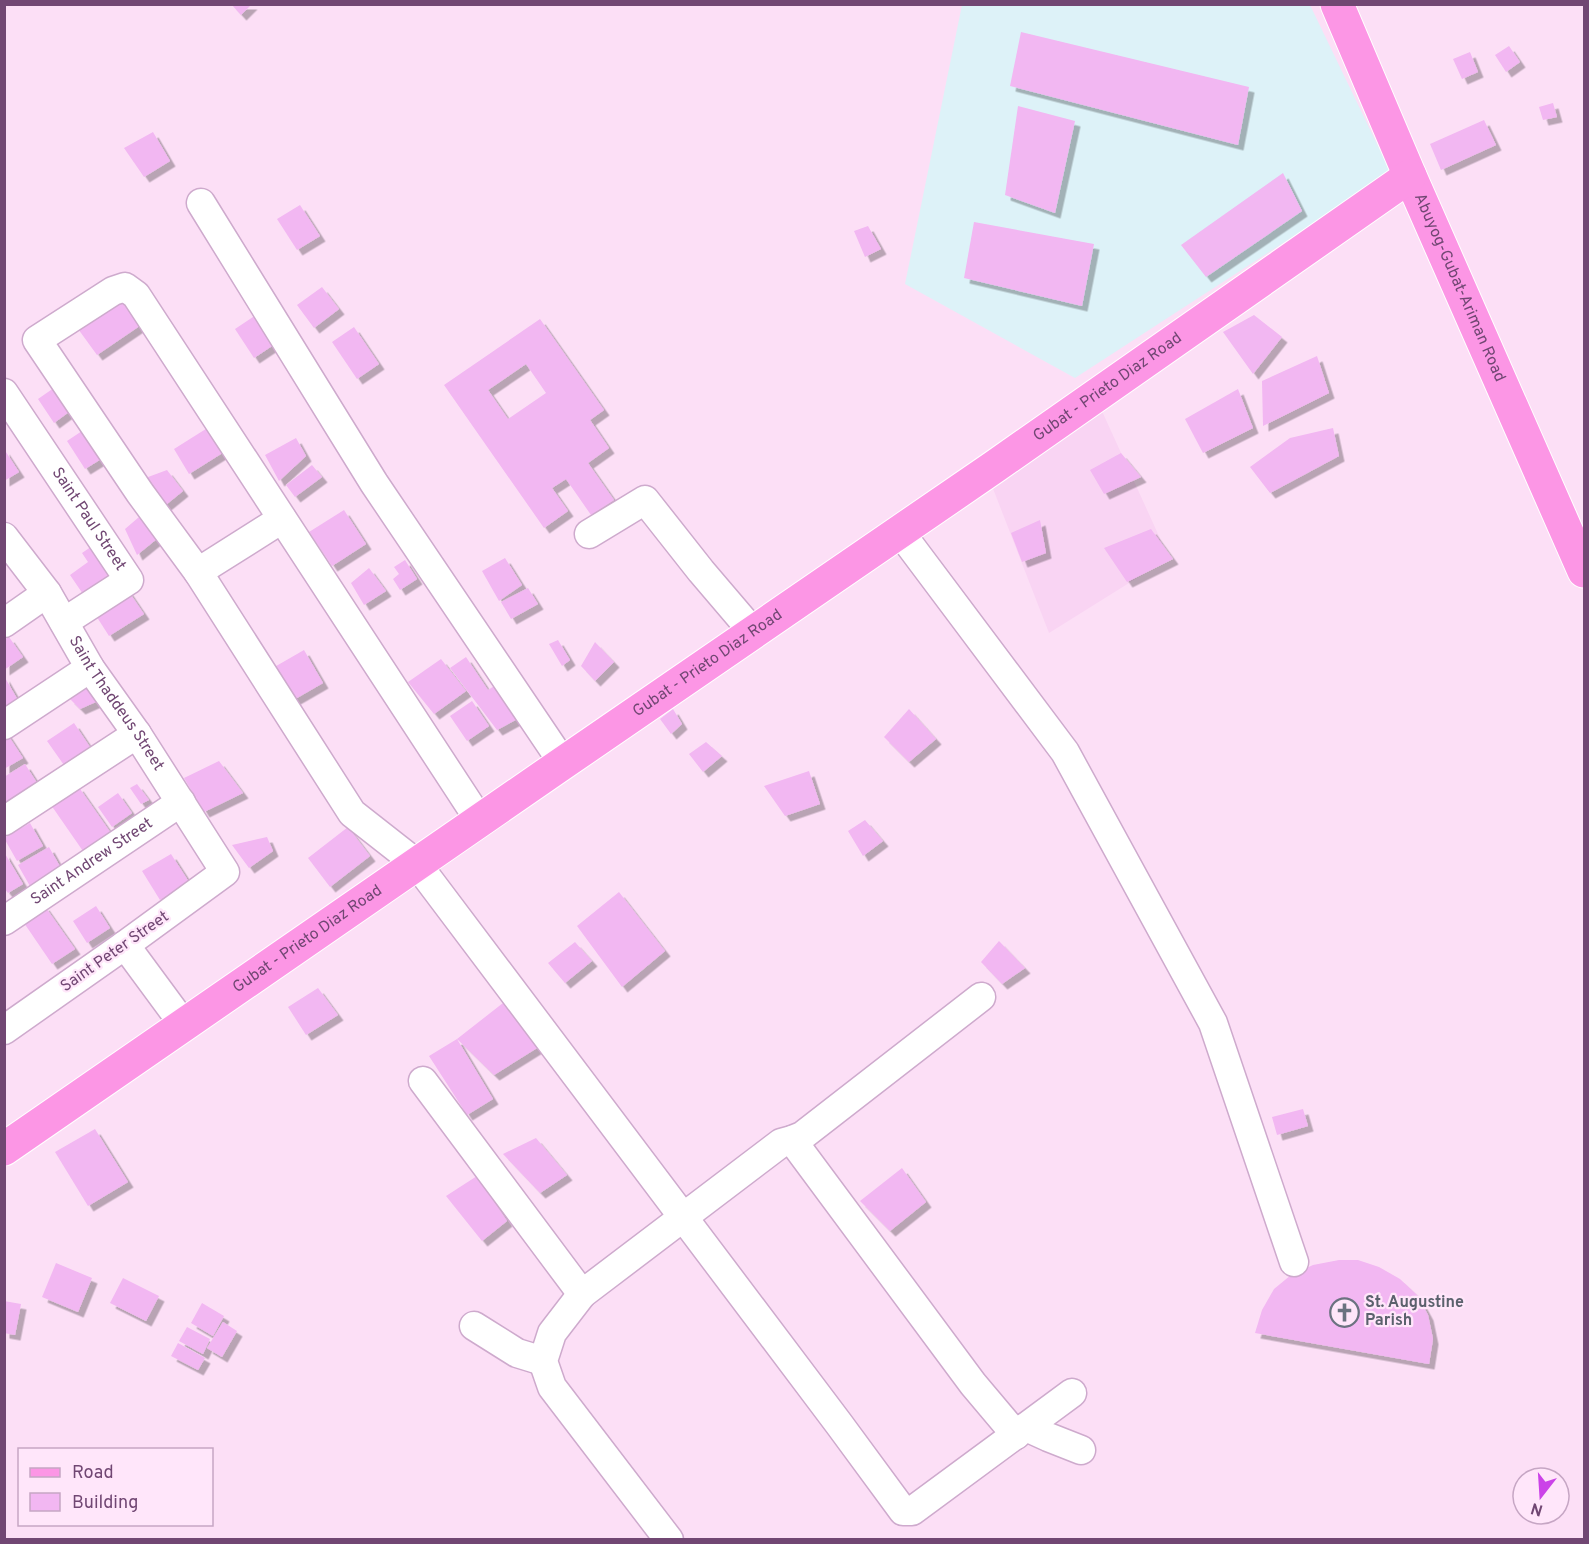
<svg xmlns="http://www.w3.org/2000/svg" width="1589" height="1544" font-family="Overpass,sans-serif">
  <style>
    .residential { fill: #f9d4f3 }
    .education { fill: #ddf2f8 }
    .building { fill: #f2b7f2; fill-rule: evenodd; filter: url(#shadow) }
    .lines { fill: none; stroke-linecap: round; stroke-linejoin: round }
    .minor-casing { stroke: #ceaacd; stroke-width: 31 }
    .major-casing { stroke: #fff; stroke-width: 35 }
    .minor { stroke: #fff; stroke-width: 28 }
    .major { stroke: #fc96e5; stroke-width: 33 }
    .labels { text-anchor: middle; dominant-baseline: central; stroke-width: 4.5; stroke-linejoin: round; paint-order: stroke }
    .street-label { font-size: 16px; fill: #714773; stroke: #ffe6fa }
    .worship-label { font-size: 16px; font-weight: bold; fill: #5b616d; stroke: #ffe6fa; text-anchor: start }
  </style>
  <defs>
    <filter id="shadow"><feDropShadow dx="5.5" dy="5.5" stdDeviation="0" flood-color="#0004"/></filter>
  </defs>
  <rect width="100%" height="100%" fill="#fcdff6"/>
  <polygon class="residential" points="1101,409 1169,558 1049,633 992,486"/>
  <polygon class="education" points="962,5 1310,5 1391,173 1075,378 905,284"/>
  <g class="building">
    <polygon points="231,4 252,4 241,15"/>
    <polygon points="1021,32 1249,87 1238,145 1010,86"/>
    <polygon points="1509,46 1520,62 1506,72 1495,55"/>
    <polygon points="1470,52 1478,72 1462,79 1453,59"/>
    <polygon points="1553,103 1557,117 1543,120 1539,107"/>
    <polygon points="1018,106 1075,121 1055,213 1005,195"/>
    <polygon points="1484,120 1496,145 1441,170 1430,144"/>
    <polygon points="153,132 170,161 144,177 124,148"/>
    <polygon points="1283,173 1302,211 1206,277 1181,245"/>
    <polygon points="300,205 320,236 297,250 277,219"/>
    <polygon points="974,222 1094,244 1082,306 964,278"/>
    <polygon points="868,226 881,249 865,257 854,231"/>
    <polygon points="322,287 339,309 314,328 297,305"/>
    <polygon points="115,295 141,325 97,355 73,322"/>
    <polygon points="256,315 275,344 254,358 235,329"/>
    <polygon points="1254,315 1282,337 1253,374 1223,332"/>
    <path d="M540,319L604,410L590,420L609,448L588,463L614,500L591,515L566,479L552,488L568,511L544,528L444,385ZM526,364L546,393L508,419L488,390Z"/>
    <polygon points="354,327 379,364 357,379 332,342"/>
    <polygon points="1317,356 1329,393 1263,426 1262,381"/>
    <polygon points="61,383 77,406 54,423 38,399"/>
    <polygon points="1238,389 1253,428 1203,453 1185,419"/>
    <polygon points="88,427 106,456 85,469 67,441"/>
    <polygon points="209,427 224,452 189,474 174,449"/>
    <polygon points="1333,428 1339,456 1270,493 1250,467 1290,438"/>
    <polygon points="296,438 306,456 279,481 265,455"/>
    <polygon points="4,449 19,472 4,481"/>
    <polygon points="1121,453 1141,477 1104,494 1090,470"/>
    <polygon points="312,465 322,477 295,497 286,485"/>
    <polygon points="167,470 183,491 162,508 140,480"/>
    <polygon points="344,510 366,544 332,566 309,532"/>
    <polygon points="139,517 158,538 137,555 125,529"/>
    <polygon points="1040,520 1046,553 1022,562 1011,533"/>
    <polygon points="1151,529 1173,559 1127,582 1104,548"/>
    <polygon points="98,542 120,573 85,597 70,575 88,562 82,553"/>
    <polygon points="505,558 522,585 499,601 482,571"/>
    <polygon points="405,560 417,579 400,590 393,579 399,574 394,567"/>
    <polygon points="369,568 386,591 364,605 351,583"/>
    <polygon points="528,588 538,604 511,619 501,602"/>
    <polygon points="127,589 144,614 109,636 93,611"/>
    <polygon points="9,637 23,657 4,670 4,640"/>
    <polygon points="558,640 570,660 562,666 549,644"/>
    <polygon points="595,642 614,662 595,681 581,666"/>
    <polygon points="304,650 323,683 290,702 271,669"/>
    <polygon points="466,657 488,690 499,683 521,717 497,730 450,668"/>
    <polygon points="441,659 466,691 434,714 408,682"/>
    <polygon points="4,676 19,702 4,710"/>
    <polygon points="92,686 98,701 80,709 69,698"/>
    <polygon points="472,701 489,726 467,741 450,716"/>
    <polygon points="673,709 682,724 671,734 660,719"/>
    <polygon points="909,709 936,739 909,762 884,737"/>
    <polygon points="74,723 92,750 66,768 47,741"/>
    <polygon points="4,729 23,758 4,769"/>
    <polygon points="706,742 722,756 703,772 689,754"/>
    <polygon points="219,761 243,793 204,812 184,778"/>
    <polygon points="25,764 39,786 4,807 4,777"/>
    <polygon points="809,771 820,804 785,816 764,786"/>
    <polygon points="137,784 149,800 141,804 130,788"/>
    <polygon points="78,786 113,836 85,854 51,805"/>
    <polygon points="118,793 132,813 112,827 98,807"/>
    <polygon points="865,820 883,841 863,856 848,831"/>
    <polygon points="30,823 43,846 17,861 4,838"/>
    <polygon points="348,827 370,856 330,887 308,858"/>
    <polygon points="267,837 273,851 249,868 232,845"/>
    <polygon points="49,847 62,870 31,888 18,865"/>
    <polygon points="4,852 23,884 8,893 4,888"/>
    <polygon points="171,854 189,882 160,900 142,871"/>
    <polygon points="619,892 665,951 622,987 577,926"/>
    <polygon points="44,905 75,949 52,964 22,920"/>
    <polygon points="96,906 110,928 87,943 73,921"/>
    <polygon points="999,941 1025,968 1002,984 981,962"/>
    <polygon points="575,942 592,961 565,983 548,963"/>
    <polygon points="318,988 338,1015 306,1035 288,1007"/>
    <polygon points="503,1003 537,1048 494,1075 457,1039 493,1099 467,1115 429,1056 457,1039"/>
    <polygon points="1303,1109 1308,1126 1277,1135 1272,1117"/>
    <polygon points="95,1129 128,1182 88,1206 55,1152"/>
    <polygon points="536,1138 567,1175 540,1193 503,1154"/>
    <polygon points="902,1168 926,1202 890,1231 860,1201"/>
    <polygon points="477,1176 507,1221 482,1241 446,1196"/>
    <polygon points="1339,1260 1358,1260 1379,1267 1400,1279 1417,1295 1428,1315 1433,1339 1429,1364 1255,1333 1262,1310 1274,1289 1291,1275 1313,1265"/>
    <polygon points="56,1263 92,1278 78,1312 42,1297"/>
    <polygon points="123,1278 159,1296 146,1321 110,1303"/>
    <polygon points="4,1301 21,1304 15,1335 4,1333"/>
    <polygon points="202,1303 224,1316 213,1336 191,1323"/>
    <polygon points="223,1322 237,1331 222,1357 207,1348"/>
    <polygon points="187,1327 210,1339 203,1354 179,1341"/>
    <polygon points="178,1343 205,1358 198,1370 171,1356"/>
  </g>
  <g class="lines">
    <defs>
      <g id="minor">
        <polyline points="201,203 374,483 563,763"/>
        <path id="s1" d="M4,393L129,580L64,622"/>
        <polyline points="900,532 1065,752 1213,1023 1294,1262"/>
        <polyline points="589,534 645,500 701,571 753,632"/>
        <path id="s2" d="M4,537L47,593L90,668L137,734L225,872L125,945L4,1030"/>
        <polyline points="198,572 282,519"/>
        <polyline points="4,623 47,593"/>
        <polyline points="4,725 90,668"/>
        <polyline points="4,821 137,734"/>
        <polyline points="480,821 136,295 125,287 113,291 37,340 140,493 198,572 352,813 417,864 839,1424 903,1511 912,1511 1072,1393"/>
        <path id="s3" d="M4,921L181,802"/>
        <polyline points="125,945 184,1025"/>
        <polyline points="423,1081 582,1294 781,1143 792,1140 802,1136 981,997"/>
        <polyline points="792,1140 973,1384 1016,1435"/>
        <polyline points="582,1294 552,1333 543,1361 552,1387 669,1540"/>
        <polyline points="474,1326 517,1353 543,1361"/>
        <polyline points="1026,1427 1048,1437 1081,1450"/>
      </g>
      <g id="major">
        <path id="s4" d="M1337,4L1410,176L1584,571"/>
        <path id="s5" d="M4,1149L563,763L994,467L1410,176"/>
      </g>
    </defs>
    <use href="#minor" class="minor-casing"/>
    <use href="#major" class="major-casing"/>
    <use href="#minor" class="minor"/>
    <use href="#major" class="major"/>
  </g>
  <defs>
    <symbol id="church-ring" viewBox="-11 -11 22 22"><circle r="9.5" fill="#ffe6fa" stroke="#6b7280" stroke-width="1.5"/><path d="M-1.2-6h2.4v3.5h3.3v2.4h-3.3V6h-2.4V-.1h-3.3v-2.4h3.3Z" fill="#6b7280"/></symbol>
  </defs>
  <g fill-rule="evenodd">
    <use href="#church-ring" x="1328" y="1296" width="33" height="33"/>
  </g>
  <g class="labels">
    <g class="street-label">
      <text stroke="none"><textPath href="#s4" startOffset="309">Abuyog-Gubat-Ariman Road</textPath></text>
      <text stroke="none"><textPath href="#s5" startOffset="1341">Gubat - Prieto Diaz Road</textPath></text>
      <text stroke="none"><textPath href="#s1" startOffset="152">Saint Paul Street</textPath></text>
      <text stroke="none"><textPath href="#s5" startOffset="855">Gubat - Prieto Diaz Road</textPath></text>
      <text stroke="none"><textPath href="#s2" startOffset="201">Saint Thaddeus Street</textPath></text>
      <text stroke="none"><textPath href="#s3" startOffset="106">Saint Andrew Street</textPath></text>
      <text stroke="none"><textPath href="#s5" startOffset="369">Gubat - Prieto Diaz Road</textPath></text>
      <text transform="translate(115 952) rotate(-35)">Saint Peter Street</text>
    </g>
    <g class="worship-label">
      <text x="1365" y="1303">St. Augustine<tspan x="1365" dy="18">Parish</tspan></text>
    </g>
  </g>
  <rect width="1589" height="1544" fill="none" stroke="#714773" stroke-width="12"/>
  <rect x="18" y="1448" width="195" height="78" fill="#ffe6fa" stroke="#c6a6c4" stroke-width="1.5"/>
  <rect x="30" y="1468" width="30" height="9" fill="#fc96e5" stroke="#c6a6c4" stroke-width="1.5"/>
  <text x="72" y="1478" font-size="18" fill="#714773">Road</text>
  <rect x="30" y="1493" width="30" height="18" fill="#f2b7f2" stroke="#c6a6c4" stroke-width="1.5"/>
  <text x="72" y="1508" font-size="18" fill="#714773">Building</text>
  <g transform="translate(1541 1496) rotate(197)"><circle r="28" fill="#ffe6fa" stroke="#c6a6c4" stroke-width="1.5"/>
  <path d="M0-4.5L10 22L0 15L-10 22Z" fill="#cb42e8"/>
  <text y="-9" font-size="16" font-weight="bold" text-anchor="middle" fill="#714773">N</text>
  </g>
</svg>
